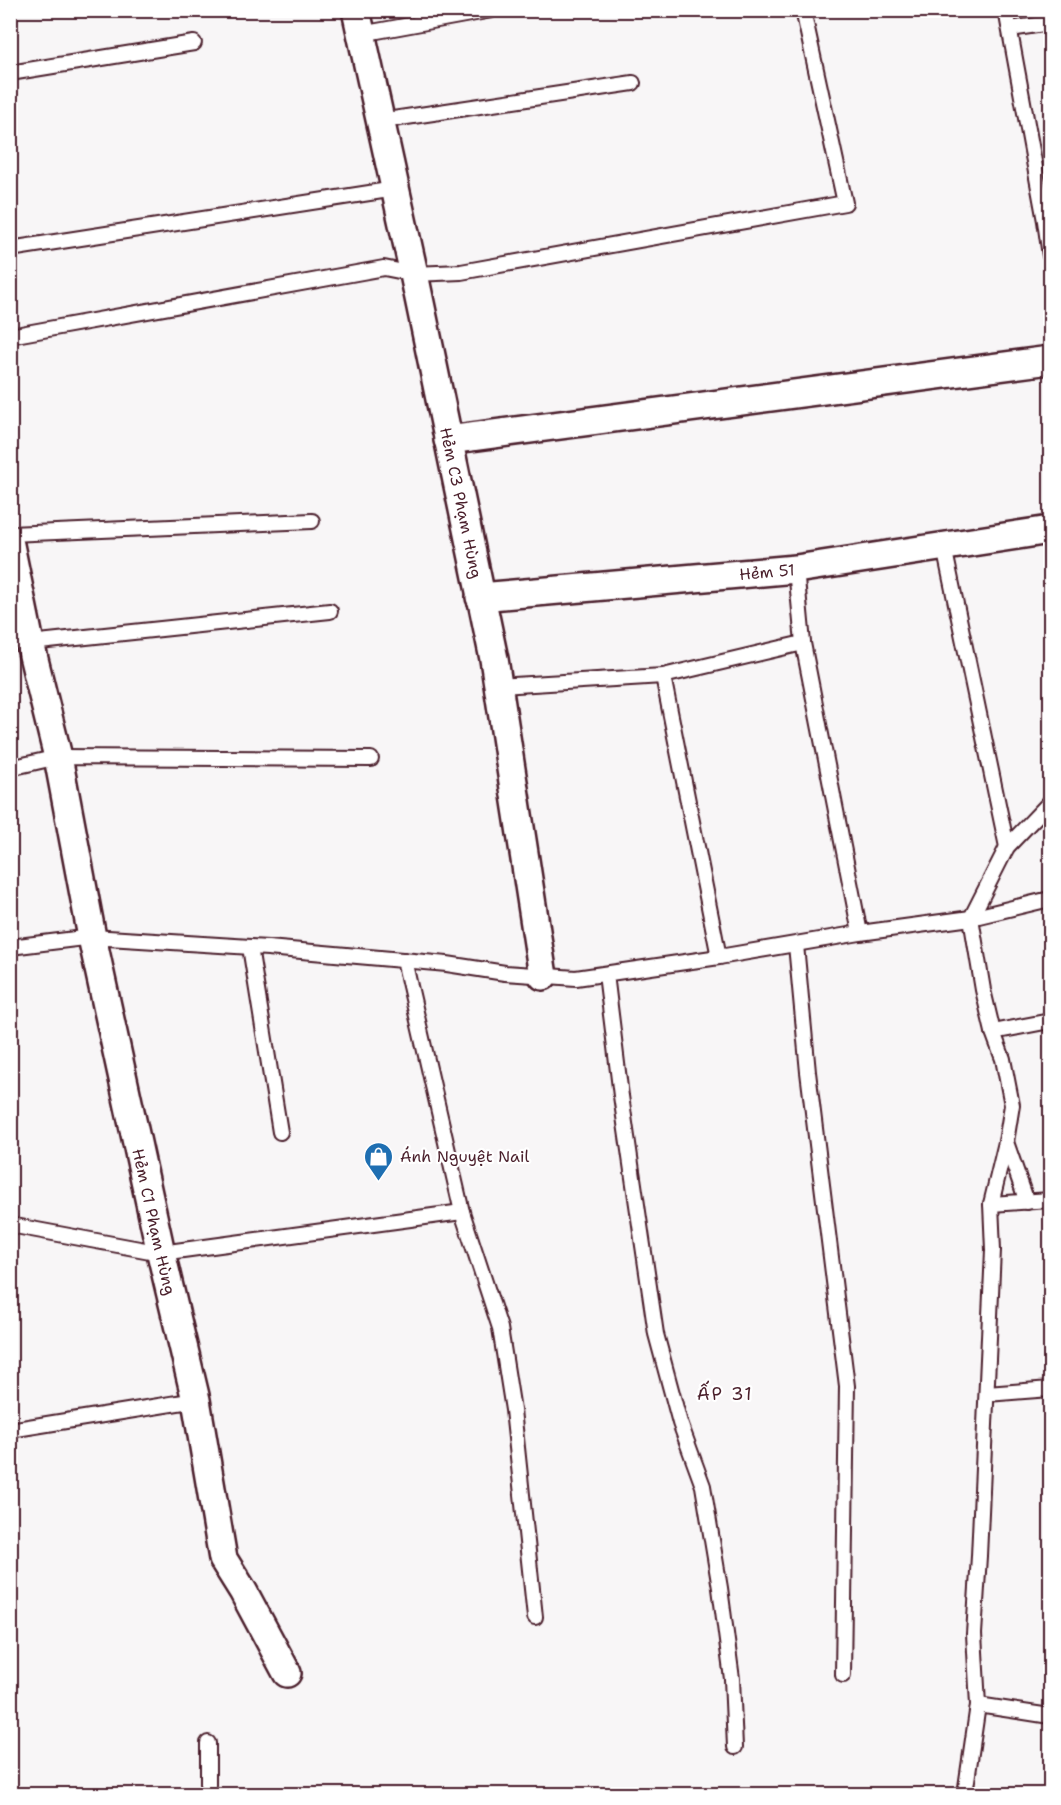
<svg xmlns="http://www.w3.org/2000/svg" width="1061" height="1805" font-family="'Shantell Sans',sans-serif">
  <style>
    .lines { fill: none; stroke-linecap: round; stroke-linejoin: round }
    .service-casing { stroke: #4a1f2b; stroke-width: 18 }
    .minor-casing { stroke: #4a1f2b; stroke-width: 32 }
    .service { stroke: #fff; stroke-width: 14 }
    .minor { stroke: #fff; stroke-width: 27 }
    .labels { text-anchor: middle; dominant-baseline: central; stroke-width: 4.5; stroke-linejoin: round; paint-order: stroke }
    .street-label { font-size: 16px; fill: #4a1f2b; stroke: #fff }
    .poi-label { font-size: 16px; fill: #4a1f2b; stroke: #fff; text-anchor: start }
    .neighbourhood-label { font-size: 18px; letter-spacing: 1.5px; fill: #4a1f2b; stroke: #fff }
  </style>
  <rect width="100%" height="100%" fill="#f8f6f7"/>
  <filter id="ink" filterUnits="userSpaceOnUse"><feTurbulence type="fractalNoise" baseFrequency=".0167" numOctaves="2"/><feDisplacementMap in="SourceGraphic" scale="12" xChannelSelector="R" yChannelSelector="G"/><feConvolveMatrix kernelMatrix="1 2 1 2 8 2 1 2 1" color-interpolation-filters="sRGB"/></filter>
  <g filter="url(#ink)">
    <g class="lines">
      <defs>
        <g id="service">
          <polyline points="1006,10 1045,221 1050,256"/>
          <polyline points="1010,29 1050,23"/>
          <polyline points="361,34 492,10"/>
          <polyline points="10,73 194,43"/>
          <polyline points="380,121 633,83"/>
          <polyline points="10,249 395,189"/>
          <polyline points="10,336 384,268 414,274 461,272 845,203 803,10"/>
          <polyline points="10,534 312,521"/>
          <polyline points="944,547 1007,847"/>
          <polyline points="796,569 803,643 860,933"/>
          <polyline points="30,643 330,611"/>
          <polyline points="663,676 719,957"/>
          <polyline points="499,686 663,676 803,643"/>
          <polyline points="10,768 58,757 371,759"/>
          <polyline points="796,945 808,1072 847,1386 843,1675"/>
          <polyline points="10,947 92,937 268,948 447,964 505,973 576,978 719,957 860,933 971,918 1050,899"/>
          <polyline points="250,947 280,1132"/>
          <polyline points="404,960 462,1212 500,1328 513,1410 535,1617"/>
          <polyline points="606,974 621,1096 656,1334 680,1423 703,1486 720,1588 732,1679 735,1747"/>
          <polyline points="993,1032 1050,1021"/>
          <polyline points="1006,1142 1027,1202"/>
          <polyline points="991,1204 1050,1200"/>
          <polyline points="10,1225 161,1253 462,1212"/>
          <polyline points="987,1394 1050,1389"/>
          <polyline points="10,1430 196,1400"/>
          <polyline points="978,1705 974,1634 979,1556 993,1250 991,1204 1006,1142 1012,1105 1003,1059 993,1032 983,990 971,918 1007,847 1050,802"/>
          <polyline points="208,1743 208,1794"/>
          <polyline points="965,1794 978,1705 1050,1716"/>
        </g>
        <g id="minor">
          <path id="s1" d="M356,10L414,274L494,659L543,976"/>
          <polyline points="448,440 1050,360"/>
          <path id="s2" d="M10,545L30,643L58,757L92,937L161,1253L196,1400L223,1559L243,1591L287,1673"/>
          <path id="s3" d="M480,597L796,569L1050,530"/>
        </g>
      </defs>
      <use href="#service" class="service-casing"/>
      <use href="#minor" class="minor-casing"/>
      <use href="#service" class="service"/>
      <use href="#minor" class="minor"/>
    </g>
  </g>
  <defs>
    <symbol id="shop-pin" viewBox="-11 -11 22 30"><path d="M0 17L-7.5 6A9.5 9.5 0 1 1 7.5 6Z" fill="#1f6fb2" stroke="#fff"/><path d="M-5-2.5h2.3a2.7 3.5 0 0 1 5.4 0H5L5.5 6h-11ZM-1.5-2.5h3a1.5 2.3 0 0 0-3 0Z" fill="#fff"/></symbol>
  </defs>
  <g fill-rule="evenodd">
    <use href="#shop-pin" x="362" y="1140" width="33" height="45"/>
  </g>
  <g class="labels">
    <g class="street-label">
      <text stroke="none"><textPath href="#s1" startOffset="504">Hẻm C3 Phạm Hùng</textPath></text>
      <text stroke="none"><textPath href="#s3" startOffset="288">Hẻm 51</textPath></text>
      <text stroke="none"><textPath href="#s2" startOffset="692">Hẻm C1 Phạm Hùng</textPath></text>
    </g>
    <g class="poi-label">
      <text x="400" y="1156">Ánh Nguyệt Nail</text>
    </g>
    <g class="neighbourhood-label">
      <text x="725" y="1394">ẤP 31</text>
    </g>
  </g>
  <rect width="1061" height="1805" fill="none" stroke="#fff" stroke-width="36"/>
  <rect x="18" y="18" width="1025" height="1769" fill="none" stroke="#4a1f2b" stroke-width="2" filter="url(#ink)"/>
</svg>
